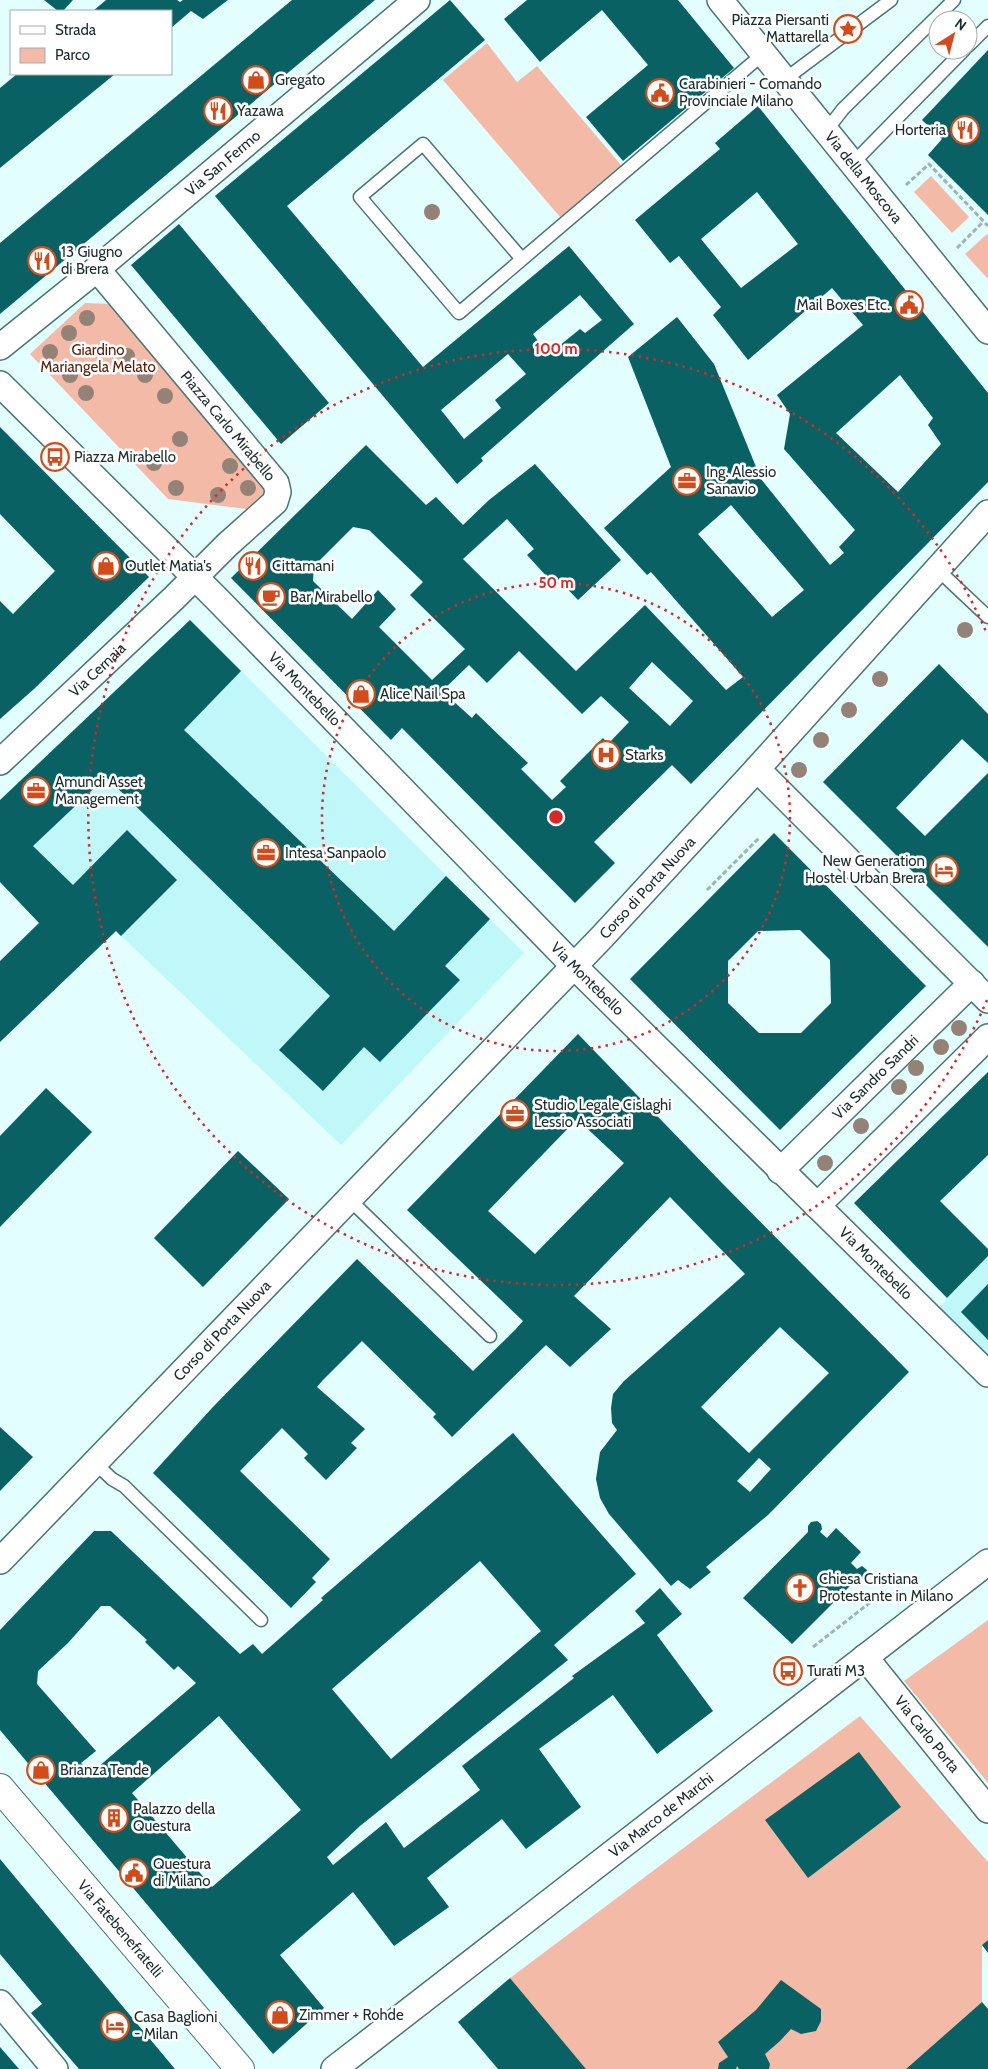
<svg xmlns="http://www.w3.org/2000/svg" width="988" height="2069" font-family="Cabin,sans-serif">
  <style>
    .built { fill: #c0f7f8 }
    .green { fill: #f4baa8 }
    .building { fill: #0a6163; fill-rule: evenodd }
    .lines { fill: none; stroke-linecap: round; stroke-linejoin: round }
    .lane-casing { stroke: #4b7475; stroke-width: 15 }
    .street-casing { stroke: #4b7475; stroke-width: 28 }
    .secondary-casing { stroke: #4b7475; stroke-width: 30 }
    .path { stroke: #9cb4b4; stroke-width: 3; stroke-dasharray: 5 2.5; stroke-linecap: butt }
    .lane { stroke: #fff; stroke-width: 12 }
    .street { stroke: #fff; stroke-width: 25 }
    .secondary { stroke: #fff; stroke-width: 28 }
    .tree { fill: #958277 }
    .ring { fill: none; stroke: #d62828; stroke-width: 2.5; stroke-dasharray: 2.5 5 }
    .labels { text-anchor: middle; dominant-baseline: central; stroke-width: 5; stroke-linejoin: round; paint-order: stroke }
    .poi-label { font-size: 15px; fill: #1a2c2c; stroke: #fff; text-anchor: start }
    .street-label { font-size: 15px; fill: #1a2c2c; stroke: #fff }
    .park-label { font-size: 15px; fill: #561c08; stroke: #fff }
    .centre { fill: #d62828; stroke: #fff; stroke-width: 2.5 }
    .ring-label { font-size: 15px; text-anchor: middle; font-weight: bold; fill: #d62828; stroke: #fff; stroke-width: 5; stroke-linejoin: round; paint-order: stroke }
  </style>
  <rect width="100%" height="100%" fill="#e3fefe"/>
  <g class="built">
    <polygon points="190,620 524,953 341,1145 116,931 33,846 0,817 0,800"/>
    <polygon points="988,1256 988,1369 934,1316 947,1298"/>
  </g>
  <g class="green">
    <polygon points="487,43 517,82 537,66 621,165 560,217 443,80"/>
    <polygon points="931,176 969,217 952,233 914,192"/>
    <polygon points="987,234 988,235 988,279 965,254"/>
    <polygon points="85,303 112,304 268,489 246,509 168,499 30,354"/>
    <polygon points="988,1620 988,1783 904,1681"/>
    <polygon points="860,1716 988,1862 988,1940 982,1945 982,2002 906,2069 586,2069 510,1978"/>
  </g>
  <g class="building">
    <polygon points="44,0 73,0 63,11 58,11"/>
    <polygon points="106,0 177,0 180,2 183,0 228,0 203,19 191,11 171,28 171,11 93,11"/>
    <polygon points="292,0 375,0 0,314 0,243"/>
    <path d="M450,0L485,40L287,206L423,367L569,246L634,324L481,458L483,461L457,484L215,196ZM580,295L602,320L585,333L580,329L548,355L533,334ZM508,354L526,374L495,400L501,408L464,439L441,410Z"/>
    <polygon points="527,0 678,0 734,68 623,161 586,117 648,65 602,10 540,62 504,19"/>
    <polygon points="988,50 988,215 928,155 942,139 922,120"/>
    <polygon points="17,74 115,74 0,168 0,88"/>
    <path d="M758,106L988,393V482L691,784L672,765L594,842L615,863L575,903L402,728L391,740L231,578L366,445L426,505L436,497L463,525L489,500L535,464L621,560L578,600L555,576L550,580L527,555L534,549L507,519L463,559L576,671L645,605L726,690L743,677L651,572L647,575L604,528L671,467L628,357L677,317L714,364L761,479L830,565L844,553L839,547L855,530L784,449L790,414L777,395L863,325L832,288L748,360L713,315L721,307L679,256L670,263L635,220L720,149L715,143ZM757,192L798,244L741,288L701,239ZM900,375L933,418L928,425L941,444L898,492L836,433ZM731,505L804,590L772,617L698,534ZM353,527L369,530L423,582L410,595L465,649L432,680L379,627L396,609L378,590L352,619L313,581L314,566ZM519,651L582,714L601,696L629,722L608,744L603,738L560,781L566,787L552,800L521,769L528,763L476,713L472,718L442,691L469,665L487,683ZM652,662L693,701L670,726L629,688Z"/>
    <polygon points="179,224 329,403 281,444 131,265"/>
    <polygon points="0,427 149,577 34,689 0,719 0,601 13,614 55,571 0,514"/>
    <polygon points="190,620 241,671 184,730 394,931 446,876 490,919 445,966 460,980 380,1062 364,1047 323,1091 279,1050 330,996 106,777 33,846 73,885 127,830 177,880 121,936 116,931 0,1042 0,961 39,923 0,882 0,800"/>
    <polygon points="939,664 988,714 988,763 962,739 896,808 925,836 988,773 988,947 823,782"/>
    <path d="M774,833L926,986L780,1130L630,979ZM800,930L830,960L831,1003L801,1033H759L728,1003V961L758,931Z"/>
    <path d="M578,1034L721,1182L909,1372L768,1515L706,1567L711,1572L690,1589L678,1580L671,1586L609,1514L600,1498L596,1479L600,1452L617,1430L612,1423L611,1408L613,1394L624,1381L745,1274L670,1197L574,1296L611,1329L570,1367L546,1345L452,1437L433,1417L436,1414L362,1341L323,1380L317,1387L365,1429L351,1443L357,1448L326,1480L304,1458L308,1454L282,1428L240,1471L330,1559L312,1578L316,1582L291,1608L153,1473L212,1408L357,1259L473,1371L515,1330L523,1321L407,1210ZM577,1119L624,1163L535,1254L488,1211ZM780,1327L829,1373L749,1453L701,1407ZM759,1458L771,1469L750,1492L737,1481Z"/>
    <polygon points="988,1072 988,1155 940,1201 988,1249 988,1256 947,1298 854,1203"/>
    <polygon points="46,1088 92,1132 0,1227 0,1136"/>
    <polygon points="238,1151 289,1199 203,1287 154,1238"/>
    <polygon points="988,1284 988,1340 961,1312"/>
    <polygon points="0,1427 33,1457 0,1491"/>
    <path d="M513,1433L636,1574L554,1645L568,1660L360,1826L327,1857L333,1865L386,1822L404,1848L480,1790L462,1766L574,1678L572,1676L645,1623L635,1611L660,1588L682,1614L657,1635L713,1711L657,1754L613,1695L539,1749L581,1807L526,1849L502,1819L427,1878L449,1907L394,1946L353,1892L280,1955L324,2008L273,2054L0,1730V1630L94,1531H111L240,1654L253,1644L262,1654L323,1600L321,1598ZM480,1561L541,1631L391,1759L332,1689ZM101,1606H110L147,1640L145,1642L174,1670L178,1666L196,1683L90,1774L81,1763L96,1751L37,1684L38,1671L68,1643ZM219,1716L301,1810L212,1887L132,1793Z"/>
    <polygon points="817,1521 821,1524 822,1529 820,1532 827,1538 836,1528 861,1552 851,1563 857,1569 862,1566 867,1570 866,1575 863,1579 858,1578 792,1644 743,1598 808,1532 808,1526 811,1522"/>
    <polygon points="859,1752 901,1807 808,1878 765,1820"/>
    <polygon points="0,1859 119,2002 175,2069 79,2069 31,2013 42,2004 0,1954"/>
    <polygon points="988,1940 988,1953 982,1945"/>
    <polygon points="510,1978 586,2069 498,2069 458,2022"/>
    <polygon points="781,1980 821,2009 821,2021 816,2031 801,2034 791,2029 780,2041 765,2054 770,2064 769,2069 739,2069 737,2066 736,2069 718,2069 719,2063 728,2057 718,2042 756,2010"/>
    <polygon points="982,2002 988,2009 988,2069 906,2069"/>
    <polygon points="0,2047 19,2069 0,2069"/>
  </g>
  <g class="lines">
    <defs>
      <g id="lane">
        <polyline points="968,46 988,26"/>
        <polyline points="784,80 891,0"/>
        <polyline points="826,131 843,109 954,0"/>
        <polyline points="852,164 964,50"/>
        <polyline points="521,258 423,144 360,197 459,313 763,54"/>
        <polyline points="937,569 988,617"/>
        <polyline points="349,1199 490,1336"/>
        <polyline points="95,1463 112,1479 124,1486 261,1620"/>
      </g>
      <g id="street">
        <path id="s1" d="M720,0L988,331"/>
        <path id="s2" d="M0,347L97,269L417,0"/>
        <path id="s3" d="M0,384L216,598L574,966L988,1374"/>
        <path id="s4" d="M0,762L174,598L227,545L275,502L278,492L276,483L97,269"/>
        <polyline points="757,769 988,1000"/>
        <path id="s5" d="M780,1171L972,983"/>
        <polyline points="817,1206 988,1037"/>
        <path id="s6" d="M0,1561L602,937L757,769L988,513"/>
        <path id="s7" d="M865,1657L988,1810"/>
        <polyline points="0,2003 55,2069"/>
        <path id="s8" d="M334,2069L988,1562"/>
      </g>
      <g id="secondary">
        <path id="s9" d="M0,1788L240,2069"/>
      </g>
    </defs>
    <use href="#lane" class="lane-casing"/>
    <use href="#street" class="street-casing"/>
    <use href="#secondary" class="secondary-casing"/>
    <g class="path">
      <polyline points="906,185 929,164 988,226"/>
      <polyline points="957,248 983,222"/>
      <polyline points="707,890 760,837"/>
      <polyline points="813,1647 881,1594"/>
    </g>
    <use href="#lane" class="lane"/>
    <use href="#street" class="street"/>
    <use href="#secondary" class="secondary"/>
  </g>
  <g class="tree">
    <circle cx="432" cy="212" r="8"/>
    <circle cx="87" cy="318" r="8"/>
    <circle cx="69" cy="333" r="8"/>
    <circle cx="50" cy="352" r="8"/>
    <circle cx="127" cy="356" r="8"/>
    <circle cx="70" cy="375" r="8"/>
    <circle cx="145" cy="375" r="8"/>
    <circle cx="86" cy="393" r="8"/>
    <circle cx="165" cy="396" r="8"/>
    <circle cx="180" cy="439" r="8"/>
    <circle cx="154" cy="463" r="8"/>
    <circle cx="230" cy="466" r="8"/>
    <circle cx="176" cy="488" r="8"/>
    <circle cx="248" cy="488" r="8"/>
    <circle cx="218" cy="495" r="8"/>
    <circle cx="965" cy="630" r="8"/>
    <circle cx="880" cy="679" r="8"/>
    <circle cx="849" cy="710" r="8"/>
    <circle cx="821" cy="740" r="8"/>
    <circle cx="799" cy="770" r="8"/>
    <circle cx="959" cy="1028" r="8"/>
    <circle cx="941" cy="1047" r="8"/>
    <circle cx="916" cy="1068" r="8"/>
    <circle cx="899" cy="1087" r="8"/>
    <circle cx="861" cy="1126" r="8"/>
    <circle cx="825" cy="1163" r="8"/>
  </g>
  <g class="ring">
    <circle cx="556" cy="817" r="234"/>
    <path d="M987 1000A468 468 0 1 1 987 634"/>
  </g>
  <defs>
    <symbol id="sight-ring" viewBox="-11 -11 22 22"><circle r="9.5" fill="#fff" stroke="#d24b1a" stroke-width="1.5"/><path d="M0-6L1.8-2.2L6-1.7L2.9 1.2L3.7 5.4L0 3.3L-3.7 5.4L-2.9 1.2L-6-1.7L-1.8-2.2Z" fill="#d24b1a"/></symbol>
    <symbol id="shop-ring" viewBox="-11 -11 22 22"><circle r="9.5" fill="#fff" stroke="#d24b1a" stroke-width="1.5"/><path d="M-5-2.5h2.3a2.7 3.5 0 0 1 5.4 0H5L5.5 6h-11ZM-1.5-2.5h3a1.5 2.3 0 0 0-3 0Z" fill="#d24b1a"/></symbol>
    <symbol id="civic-ring" viewBox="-11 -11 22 22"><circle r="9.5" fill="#fff" stroke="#d24b1a" stroke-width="1.5"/><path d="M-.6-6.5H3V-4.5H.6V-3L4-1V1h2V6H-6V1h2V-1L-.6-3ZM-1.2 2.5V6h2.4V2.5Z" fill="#d24b1a"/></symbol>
    <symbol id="restaurant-ring" viewBox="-11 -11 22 22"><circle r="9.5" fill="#fff" stroke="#d24b1a" stroke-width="1.5"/><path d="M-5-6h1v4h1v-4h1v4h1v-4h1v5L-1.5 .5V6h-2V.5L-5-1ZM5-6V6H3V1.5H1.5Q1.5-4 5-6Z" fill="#d24b1a"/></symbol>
    <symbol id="bus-ring" viewBox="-11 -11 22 22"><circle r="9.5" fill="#fff" stroke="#d24b1a" stroke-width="1.5"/><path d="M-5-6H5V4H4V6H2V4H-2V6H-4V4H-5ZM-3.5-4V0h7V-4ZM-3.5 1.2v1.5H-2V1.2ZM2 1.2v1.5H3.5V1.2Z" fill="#d24b1a"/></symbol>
    <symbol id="office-ring" viewBox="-11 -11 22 22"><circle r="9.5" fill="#fff" stroke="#d24b1a" stroke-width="1.5"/><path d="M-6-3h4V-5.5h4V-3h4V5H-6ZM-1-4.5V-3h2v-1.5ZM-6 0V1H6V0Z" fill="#d24b1a"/></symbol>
    <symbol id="cafe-ring" viewBox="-11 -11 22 22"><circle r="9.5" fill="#fff" stroke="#d24b1a" stroke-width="1.5"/><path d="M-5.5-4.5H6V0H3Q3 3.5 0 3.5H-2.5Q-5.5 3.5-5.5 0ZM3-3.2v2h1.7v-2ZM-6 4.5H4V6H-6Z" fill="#d24b1a"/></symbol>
    <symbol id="hospital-ring" viewBox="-11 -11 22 22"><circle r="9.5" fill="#fff" stroke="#d24b1a" stroke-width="1.5"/><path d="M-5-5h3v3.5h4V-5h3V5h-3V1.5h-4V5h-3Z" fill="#d24b1a"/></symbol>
    <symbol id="hotel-ring" viewBox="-11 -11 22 22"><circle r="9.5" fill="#fff" stroke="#d24b1a" stroke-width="1.5"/><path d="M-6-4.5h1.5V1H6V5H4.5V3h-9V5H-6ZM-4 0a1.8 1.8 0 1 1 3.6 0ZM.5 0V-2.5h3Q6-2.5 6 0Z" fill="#d24b1a"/></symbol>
    <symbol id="church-ring" viewBox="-11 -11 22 22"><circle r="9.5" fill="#fff" stroke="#d24b1a" stroke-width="1.5"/><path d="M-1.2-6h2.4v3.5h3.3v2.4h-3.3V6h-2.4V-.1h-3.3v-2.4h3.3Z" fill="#d24b1a"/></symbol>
    <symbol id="building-ring" viewBox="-11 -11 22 22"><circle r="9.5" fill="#fff" stroke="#d24b1a" stroke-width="1.5"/><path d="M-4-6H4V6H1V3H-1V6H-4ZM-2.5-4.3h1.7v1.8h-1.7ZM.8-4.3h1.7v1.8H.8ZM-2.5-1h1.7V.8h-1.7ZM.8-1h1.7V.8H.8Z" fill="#d24b1a"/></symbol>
  </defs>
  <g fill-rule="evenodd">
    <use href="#sight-ring" x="832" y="13" width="32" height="32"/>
    <use href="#shop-ring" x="240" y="64" width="32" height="32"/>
    <use href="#civic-ring" x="644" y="77" width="32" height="32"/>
    <use href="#restaurant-ring" x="202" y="95" width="32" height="32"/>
    <use href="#restaurant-ring" x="949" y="114" width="32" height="32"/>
    <use href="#restaurant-ring" x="26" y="245" width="32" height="32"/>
    <use href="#civic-ring" x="893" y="289" width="32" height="32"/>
    <use href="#bus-ring" x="39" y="441" width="32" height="32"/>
    <use href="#office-ring" x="671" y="465" width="32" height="32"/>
    <use href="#shop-ring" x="90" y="550" width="32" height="32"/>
    <use href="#restaurant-ring" x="237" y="550" width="32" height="32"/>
    <use href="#cafe-ring" x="255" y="581" width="32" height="32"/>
    <use href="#shop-ring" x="345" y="678" width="32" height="32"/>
    <use href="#hospital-ring" x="590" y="739" width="32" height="32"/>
    <use href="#office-ring" x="20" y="775" width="32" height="32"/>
    <use href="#office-ring" x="250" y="837" width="32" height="32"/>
    <use href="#hotel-ring" x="928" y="854" width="32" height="32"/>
    <use href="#office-ring" x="499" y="1098" width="32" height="32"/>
    <use href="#church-ring" x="784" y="1572" width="32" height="32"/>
    <use href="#bus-ring" x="772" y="1655" width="32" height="32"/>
    <use href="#shop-ring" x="25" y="1754" width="32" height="32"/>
    <use href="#building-ring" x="98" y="1802" width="32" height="32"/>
    <use href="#civic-ring" x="118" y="1857" width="32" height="32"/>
    <use href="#shop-ring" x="264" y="1999" width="32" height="32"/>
    <use href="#hotel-ring" x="99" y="2010" width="32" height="32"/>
  </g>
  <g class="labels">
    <g class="poi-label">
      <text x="829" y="20" text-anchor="end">Piazza Piersanti<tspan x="829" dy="17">Mattarella</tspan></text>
      <text x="275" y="80">Gregato</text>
      <text x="679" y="84">Carabinieri - Comando<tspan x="679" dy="17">Provinciale Milano</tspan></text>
      <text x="237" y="111">Yazawa</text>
      <text x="946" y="130" text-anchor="end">Horteria</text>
      <text x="61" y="252">13 Giugno<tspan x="61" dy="17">di Brera</tspan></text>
      <text x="890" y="305" text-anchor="end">Mail Boxes Etc.</text>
      <text x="74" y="457">Piazza Mirabello</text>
      <text x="706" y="472">Ing. Alessio<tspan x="706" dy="17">Sanavio</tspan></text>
      <text x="125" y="566">Outlet Matia's</text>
      <text x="272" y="566">Cittamani</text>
      <text x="290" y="597">Bar Mirabello</text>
      <text x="380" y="694">Alice Nail Spa</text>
      <text x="625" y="755">Starks</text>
      <text x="55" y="782">Amundi Asset<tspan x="55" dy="17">Management</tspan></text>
      <text x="285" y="853">Intesa Sanpaolo</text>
      <text x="925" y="861" text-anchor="end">New Generation<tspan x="925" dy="17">Hostel Urban Brera</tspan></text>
      <text x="534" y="1105">Studio Legale Cislaghi<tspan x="534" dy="17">Lessio Associati</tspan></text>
      <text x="819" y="1579">Chiesa Cristiana<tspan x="819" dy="17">Protestante in Milano</tspan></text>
      <text x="807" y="1671">Turati M3</text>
      <text x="60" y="1770">Brianza Tende</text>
      <text x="133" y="1809">Palazzo della<tspan x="133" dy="17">Questura</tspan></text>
      <text x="153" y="1864">Questura<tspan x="153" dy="17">di Milano</tspan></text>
      <text x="299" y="2015">Zimmer + Rohde</text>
      <text x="134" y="2017">Casa Baglioni<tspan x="134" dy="17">- Milan</tspan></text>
    </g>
    <g class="street-label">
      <text stroke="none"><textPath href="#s2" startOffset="289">Via San Fermo</textPath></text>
      <text stroke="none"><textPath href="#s1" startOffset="228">Via della Moscova</textPath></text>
      <text transform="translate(228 426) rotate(50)">Piazza Carlo Mirabello</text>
      <text stroke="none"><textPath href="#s4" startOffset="134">Via Cernaia</textPath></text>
      <text stroke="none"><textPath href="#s3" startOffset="431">Via Montebello</textPath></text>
      <text stroke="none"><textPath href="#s6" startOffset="934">Corso di Porta Nuova</textPath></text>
      <text stroke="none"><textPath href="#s3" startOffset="836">Via Montebello</textPath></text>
      <text stroke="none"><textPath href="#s5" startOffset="134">Via Sandro Sandri</textPath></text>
      <text stroke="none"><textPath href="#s3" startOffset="1241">Via Montebello</textPath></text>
      <text stroke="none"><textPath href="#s6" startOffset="320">Corso di Porta Nuova</textPath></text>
      <text stroke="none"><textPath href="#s7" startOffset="99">Via Carlo Porta</textPath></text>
      <text stroke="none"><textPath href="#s8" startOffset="414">Via Marco de Marchi</textPath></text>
      <text stroke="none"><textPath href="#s9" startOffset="185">Via Fatebenefratelli</textPath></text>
    </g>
    <g class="park-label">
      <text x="98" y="350">Giardino<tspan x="98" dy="17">Mariangela Melato</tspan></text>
    </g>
  </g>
  <circle cx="556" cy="817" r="8" class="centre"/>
  <g class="ring-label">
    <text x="556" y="354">100 m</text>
    <text x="556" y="588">50 m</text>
  </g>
  <rect x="10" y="10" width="162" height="65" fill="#ffffff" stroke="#a3abab"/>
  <rect x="20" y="26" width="25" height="8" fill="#ffffff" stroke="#a3abab"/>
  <text x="55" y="35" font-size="15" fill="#1a2c2c">Strada</text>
  <rect x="20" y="48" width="25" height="15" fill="#f4baa8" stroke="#a3abab"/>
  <text x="55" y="60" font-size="15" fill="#1a2c2c">Parco</text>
  <g transform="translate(953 35) rotate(36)"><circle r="24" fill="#ffffff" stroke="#a3abab"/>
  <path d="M0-4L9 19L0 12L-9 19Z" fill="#d24b1a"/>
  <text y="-8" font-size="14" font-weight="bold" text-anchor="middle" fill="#1a2c2c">N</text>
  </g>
</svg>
